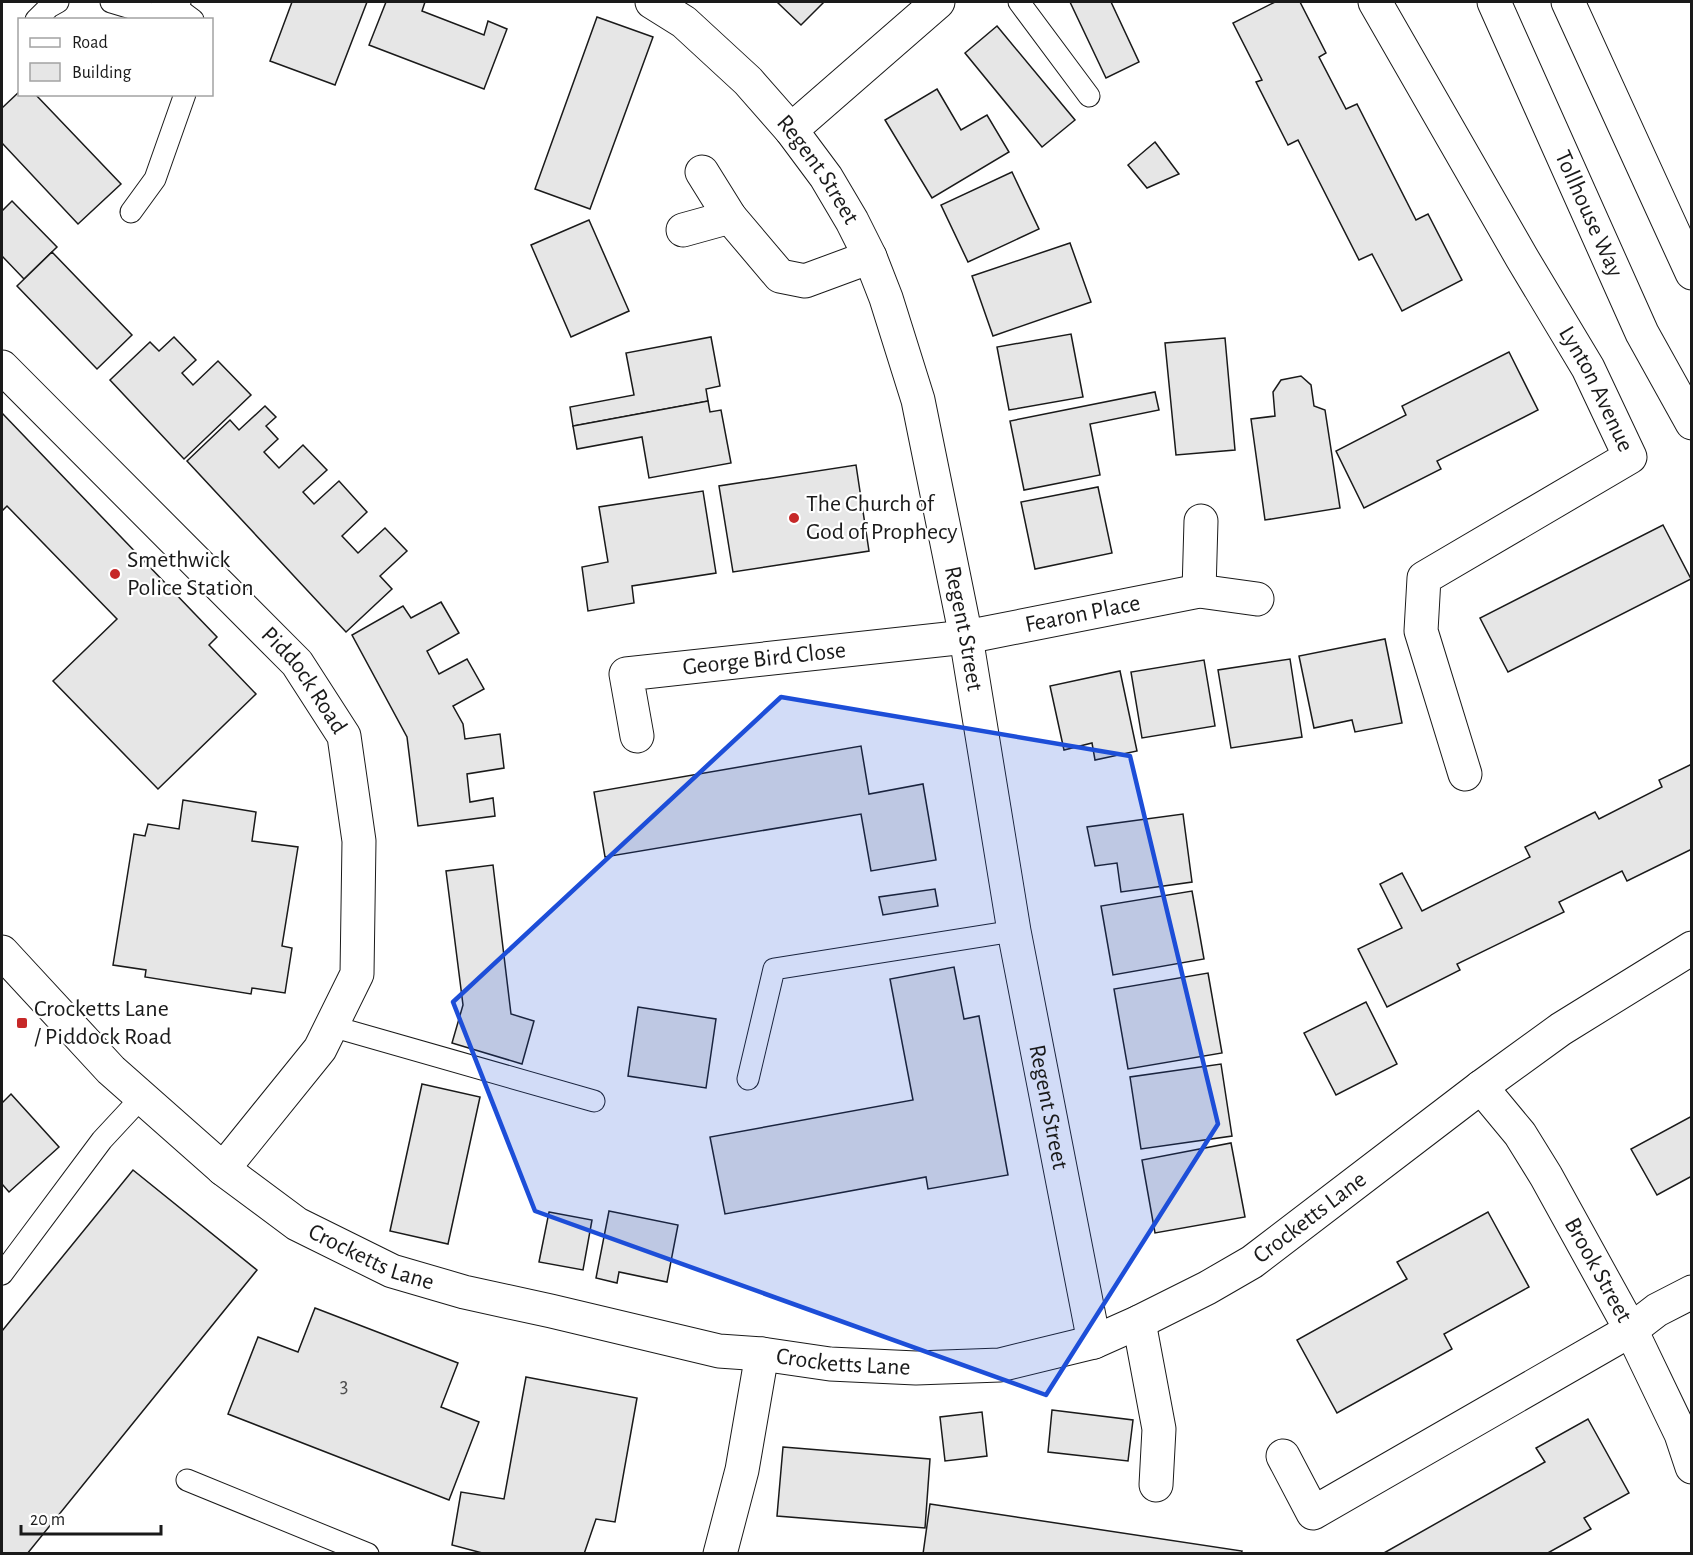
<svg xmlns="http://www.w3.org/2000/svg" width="1693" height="1555" font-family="'Alegreya Sans',sans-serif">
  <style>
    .building { fill: #e6e6e6; stroke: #1a1a1a; stroke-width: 1.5 }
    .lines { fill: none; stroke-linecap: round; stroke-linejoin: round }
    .lane-casing { stroke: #1a1a1a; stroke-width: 23 }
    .street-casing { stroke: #1a1a1a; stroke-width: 35 }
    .secondary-casing { stroke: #1a1a1a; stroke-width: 35 }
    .primary-casing { stroke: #1a1a1a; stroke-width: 35 }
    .lane { stroke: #fff; stroke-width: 21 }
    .street { stroke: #fff; stroke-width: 33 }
    .secondary { stroke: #fff; stroke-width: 33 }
    .primary { stroke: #fff; stroke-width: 33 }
    .marked { fill: #1d4ed8; fill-opacity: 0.2; stroke: #1d4ed8; stroke-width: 4.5; stroke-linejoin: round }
    .poi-dot { fill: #c62828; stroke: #fff; stroke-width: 2 }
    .labels { text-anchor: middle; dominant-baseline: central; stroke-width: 4.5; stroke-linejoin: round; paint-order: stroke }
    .number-label { font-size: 21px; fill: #4d4d4d }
    .street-label { font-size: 24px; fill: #1a1a1a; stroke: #fff }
    .poi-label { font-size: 24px; fill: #1a1a1a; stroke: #fff; text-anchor: start }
  </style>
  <rect width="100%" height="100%" fill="#fff"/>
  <g class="building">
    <polygon points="292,2 367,2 335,85 270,61"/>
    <polygon points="386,2 425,2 422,11 484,35 488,21 507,29 484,89 369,45"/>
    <polygon points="777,2 824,2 801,25"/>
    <polygon points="1070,2 1111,2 1139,62 1106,78"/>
    <polygon points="1275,2 1300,2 1326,53 1319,57 1346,109 1357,104 1416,220 1428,214 1462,280 1402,311 1372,254 1359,260 1298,140 1288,145 1256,82 1262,80 1233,23"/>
    <polygon points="597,17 653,37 590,209 535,189"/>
    <polygon points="997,26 1075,120 1042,147 965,53"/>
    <polygon points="937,89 961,130 987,115 1009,152 932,198 885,120"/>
    <polygon points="20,91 20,94 35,94 121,184 78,224 2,143 2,108"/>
    <polygon points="1155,142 1179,174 1147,188 1128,165"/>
    <polygon points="1012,172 1039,229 968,262 941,205"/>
    <polygon points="12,201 57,247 24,279 2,256 2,211"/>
    <polygon points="589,220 629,311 571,337 531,245"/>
    <polygon points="1070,243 1091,302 993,336 972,276"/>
    <polygon points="52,252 132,335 97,369 17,286"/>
    <polygon points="1071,334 1083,397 1009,410 997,347"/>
    <polygon points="174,337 196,360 182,373 193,385 218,361 251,395 184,459 110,380 150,342 159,351"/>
    <polygon points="711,337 720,386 706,389 708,401 573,426 570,407 634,395 626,353"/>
    <polygon points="1225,338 1235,450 1176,455 1165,343"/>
    <polygon points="1509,352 1538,410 1437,461 1441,469 1364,508 1336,451 1406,415 1402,406"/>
    <polygon points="1301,376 1311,385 1314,406 1325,410 1340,508 1265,520 1251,419 1275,416 1273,392 1281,380"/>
    <polygon points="1155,392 1159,410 1090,424 1100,475 1024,490 1010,421"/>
    <polygon points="708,401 710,412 721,410 731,463 649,478 642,437 577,449 573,426"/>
    <polygon points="265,406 276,417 266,426 278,439 264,452 279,468 303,445 327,470 303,492 314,504 339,481 367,512 342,536 358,553 385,528 407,551 380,576 392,589 346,632 187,461 230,420 239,430"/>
    <polygon points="2,413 217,637 209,645 256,694 158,789 53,681 117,619 7,506 2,511"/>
    <polygon points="856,465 869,551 733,572 719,486"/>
    <polygon points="1098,487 1112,553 1035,569 1021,502"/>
    <polygon points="703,491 716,573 632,586 634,603 588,611 582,567 608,562 599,507"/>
    <polygon points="1663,525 1691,579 1508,672 1480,618"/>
    <polygon points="441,602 459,633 427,651 439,674 467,659 484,689 453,706 463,724 465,739 500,734 504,768 467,774 470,802 493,798 495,816 418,826 407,737 352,635 403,606 411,618"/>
    <polygon points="1385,639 1402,723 1355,732 1352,720 1314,728 1299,656"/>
    <polygon points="1290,659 1302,737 1231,748 1218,670"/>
    <polygon points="1204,660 1215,726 1142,738 1131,672"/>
    <polygon points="1120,671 1137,751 1095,760 1092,743 1064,750 1050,686"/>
    <polygon points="861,746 869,794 923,784 936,860 871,871 861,814 605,857 594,792"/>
    <polygon points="1692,764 1692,849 1627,881 1622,871 1559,902 1564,912 1457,964 1460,970 1387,1007 1358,949 1402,928 1380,884 1402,873 1422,911 1530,857 1525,847 1595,812 1599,819 1662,787 1659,780"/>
    <polygon points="183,800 256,812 252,841 298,847 282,946 292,948 285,993 252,988 251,994 145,977 146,970 113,965 134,834 145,836 148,824 179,829"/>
    <polygon points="1183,814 1192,882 1121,892 1117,863 1095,866 1087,827"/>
    <polygon points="493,865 511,1014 534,1021 522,1064 452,1043 463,1005 446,871"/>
    <polygon points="935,889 938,906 883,915 879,897"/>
    <polygon points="1192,891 1204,959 1113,975 1101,906"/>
    <polygon points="954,967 964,1019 979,1016 1008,1175 928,1189 926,1177 725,1214 710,1137 913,1100 890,979"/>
    <polygon points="1208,973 1222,1053 1128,1069 1114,989"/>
    <polygon points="1366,1002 1397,1064 1336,1095 1304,1033"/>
    <polygon points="638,1007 716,1019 706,1088 628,1076"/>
    <polygon points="1221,1064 1232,1136 1141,1149 1130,1077"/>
    <polygon points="422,1084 480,1097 448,1244 390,1231"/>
    <polygon points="11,1094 59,1147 9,1192 2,1184 2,1103"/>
    <polygon points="1692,1116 1692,1176 1657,1195 1631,1149"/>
    <polygon points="1231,1143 1245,1217 1155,1233 1142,1160"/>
    <polygon points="133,1170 257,1270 27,1554 2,1554 2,1331"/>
    <polygon points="609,1211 678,1225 667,1282 619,1272 617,1283 596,1278"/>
    <polygon points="549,1212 592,1220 583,1270 539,1262"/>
    <polygon points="1488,1212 1529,1287 1444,1334 1452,1349 1337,1413 1297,1340 1407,1279 1397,1262"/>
    <polygon points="315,1308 458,1363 441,1407 479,1422 449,1500 228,1414 258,1337 298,1352"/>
    <polygon points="526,1377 637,1398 615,1522 596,1519 584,1554 486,1554 452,1545 461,1492 504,1499"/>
    <polygon points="1052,1410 1133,1420 1128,1461 1048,1452"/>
    <polygon points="982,1412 987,1456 945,1461 940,1417"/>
    <polygon points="1588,1419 1629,1493 1584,1518 1591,1529 1546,1554 1382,1554 1545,1462 1536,1448"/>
    <polygon points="783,1447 930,1459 925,1528 777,1516"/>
    <polygon points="930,1504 1242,1551 1241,1554 923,1554"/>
  </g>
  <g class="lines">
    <defs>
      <g id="lane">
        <polyline points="111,2 151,14 177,8 180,2"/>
        <polyline points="1019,2 1089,96"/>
        <polyline points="177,8 193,20"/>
        <polyline points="36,20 49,7 58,2"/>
        <polyline points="131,212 155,179 185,94"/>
        <polyline points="331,1026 594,1101"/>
        <polyline points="748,1079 774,969 1014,931"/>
        <polyline points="2,1274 102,1140 141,1098"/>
        <polyline points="187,1480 368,1554"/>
      </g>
      <g id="street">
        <path id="s1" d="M652,2L684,22L748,81L791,130L826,177L852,221L870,257L886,298L918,400L966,637L1014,931L1094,1342"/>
        <path id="s2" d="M1375,2L1522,258L1588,368L1630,457L1424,578L1421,631L1465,774"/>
        <polyline points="791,130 938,2"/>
        <polyline points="702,172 730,217 780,276 805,281 870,257"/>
        <polyline points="683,230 730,217"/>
        <path id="s3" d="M2,367L297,663L344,736L359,841L357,974L320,1049L223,1169"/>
        <polyline points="1199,591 1201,521"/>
        <path id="s4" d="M637,736L626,674L966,637L1199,591L1257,599"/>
        <path id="s5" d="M1481,1087L1520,1134L1546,1176L1631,1330L1681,1434L1692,1467"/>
        <polyline points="1139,1322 1159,1429 1156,1485"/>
        <polyline points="1283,1456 1313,1513 1631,1330 1657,1310 1692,1292"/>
        <polyline points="720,1554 742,1470 762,1354"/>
      </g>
      <g id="secondary">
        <path id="s6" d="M2,952L111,1070L223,1169L297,1224L392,1271L464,1292L551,1311L719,1351L762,1354L830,1364L916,1368L1000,1365L1094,1342L1139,1322L1207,1288L1252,1262L1481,1087L1561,1029L1692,948"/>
      </g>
      <g id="primary">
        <path id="s7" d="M1494,2L1642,333L1692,423"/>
        <polyline points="1568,2 1692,273"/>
      </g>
    </defs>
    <use href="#lane" class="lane-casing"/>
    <use href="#street" class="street-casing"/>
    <use href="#secondary" class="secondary-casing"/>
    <use href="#primary" class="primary-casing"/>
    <use href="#lane" class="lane"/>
    <use href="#street" class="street"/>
    <use href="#secondary" class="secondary"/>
    <use href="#primary" class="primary"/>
  </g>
  <path class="marked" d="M781,697L1130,756L1218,1124L1046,1395L535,1211L453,1002Z"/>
  <g class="poi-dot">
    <circle cx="794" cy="518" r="6"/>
    <circle cx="115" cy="574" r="6"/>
    <rect x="16" y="1017" width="12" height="12" rx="3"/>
  </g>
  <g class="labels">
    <g class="number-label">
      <text x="344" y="1385">3</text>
    </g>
    <g class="street-label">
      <text stroke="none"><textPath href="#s1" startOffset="238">Regent Street</textPath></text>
      <text stroke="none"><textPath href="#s7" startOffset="232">Tollhouse Way</textPath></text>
      <text stroke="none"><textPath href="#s2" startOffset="446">Lynton Avenue</textPath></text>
      <text stroke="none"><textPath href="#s4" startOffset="524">Fearon Place</textPath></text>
      <text stroke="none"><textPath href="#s1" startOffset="724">Regent Street</textPath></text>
      <text stroke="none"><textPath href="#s4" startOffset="202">George Bird Close</textPath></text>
      <text stroke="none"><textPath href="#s3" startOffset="436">Piddock Road</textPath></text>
      <text stroke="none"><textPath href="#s1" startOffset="1210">Regent Street</textPath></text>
      <text stroke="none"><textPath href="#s6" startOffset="1474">Crocketts Lane</textPath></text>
      <text stroke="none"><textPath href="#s6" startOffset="484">Crocketts Lane</textPath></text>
      <text stroke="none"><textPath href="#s5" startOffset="218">Brook Street</textPath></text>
      <text stroke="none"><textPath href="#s6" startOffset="970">Crocketts Lane</textPath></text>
    </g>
    <g class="poi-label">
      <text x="806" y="504">The Church of<tspan x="806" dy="28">God of Prophecy</tspan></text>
      <text x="127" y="560">Smethwick<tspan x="127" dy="28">Police Station</tspan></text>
      <text x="34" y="1009">Crocketts Lane<tspan x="34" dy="28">/ Piddock Road</tspan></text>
    </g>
  </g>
  <rect width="1693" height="1555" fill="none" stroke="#1a1a1a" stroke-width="6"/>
  <rect x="18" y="18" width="195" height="78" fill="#ffffff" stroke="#a3a3a3" stroke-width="1.5"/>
  <rect x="30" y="38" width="30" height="9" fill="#ffffff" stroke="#a3a3a3" stroke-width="1.5"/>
  <text x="72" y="48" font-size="18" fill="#1a1a1a">Road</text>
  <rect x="30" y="63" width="30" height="18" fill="#e6e6e6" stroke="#a3a3a3" stroke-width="1.5"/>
  <text x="72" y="78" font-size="18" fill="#1a1a1a">Building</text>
  <path d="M21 1525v9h140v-9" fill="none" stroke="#1a1a1a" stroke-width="3"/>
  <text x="30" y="1525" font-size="18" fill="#1a1a1a" stroke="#ffffff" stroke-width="4.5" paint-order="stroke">20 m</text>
</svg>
